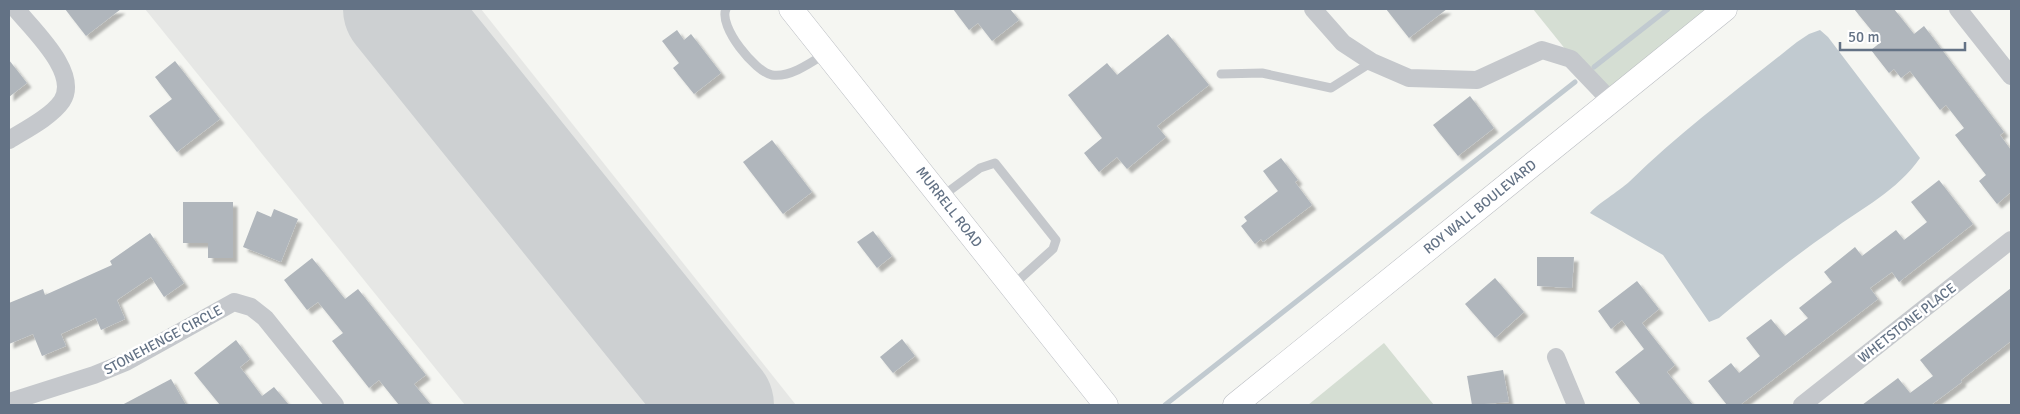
<svg xmlns="http://www.w3.org/2000/svg" width="2020" height="414" font-family="Signika,sans-serif">
  <style>
    .built { fill: #e6e7e5 }
    .green { fill: #d5ded3 }
    .water { fill: #c1cad0 }
    .lines { fill: none; stroke-linecap: round; stroke-linejoin: round }
    .stream { stroke: #c1cad0; stroke-width: 5 }
    .runway { stroke: #cdd0d2; stroke-width: 112 }
    .building { fill: #b0b6bc; filter: url(#shadow) }
    .secondary-casing { stroke: #babdc2; stroke-width: 25 }
    .lane { stroke: #c5c8cc; stroke-width: 9 }
    .street { stroke: #c5c8cc; stroke-width: 18 }
    .secondary { stroke: #fff; stroke-width: 24 }
    .labels { text-anchor: middle; dominant-baseline: central; stroke-width: 5; stroke-linejoin: round; paint-order: stroke }
    .street-label { font-size: 14px; fill: #637285; stroke: #fff }
  </style>
  <defs>
    <filter id="shadow"><feDropShadow dx="4.5" dy="4.5" stdDeviation="1" flood-color="#0004"/></filter>
  </defs>
  <rect width="100%" height="100%" fill="#f5f6f2"/>
  <polygon class="built" points="145,9 481,9 796,405 465,405"/>
  <g class="green">
    <polygon points="1533,9 1710,9 1603,96"/>
    <polygon points="1384,343 1434,405 1308,405"/>
  </g>
  <path class="water" d="M1820,30L1828,37L1920,158C1897,191 1862,208 1831,231C1792,258 1755,288 1719,318L1709,322L1663,255L1590,213C1596,205 1619,191 1629,182C1681,131 1740,88 1797,42L1809,34Z"/>
  <g class="lines">
    <g class="stream">
      <polyline points="1594,67 1668,9"/>
      <polyline points="1165,405 1575,82"/>
    </g>
    <polyline class="runway" points="399,9 718,405"/>
  </g>
  <g class="building">
    <polygon points="65,9 121,9 86,36"/>
    <polygon points="953,9 1010,9 1019,20 992,41 978,23 969,30"/>
    <polygon points="1386,9 1447,9 1409,38"/>
    <polygon points="1854,9 1894,9 1914,34 1924,26 2004,132 2000,135 2011,150 2011,192 1997,204 1979,181 1986,175 1955,135 1964,128 1946,105 1940,110 1910,71 1901,78 1894,69 1889,73 1871,50 1881,42"/>
    <polygon points="677,30 684,40 691,34 721,73 694,94 673,68 679,63 662,41"/>
    <polygon points="1168,34 1209,85 1157,126 1166,137 1127,169 1117,157 1099,172 1084,153 1102,138 1068,95 1107,63 1117,75"/>
    <polygon points="9,60 27,83 9,97"/>
    <polygon points="175,61 220,119 177,152 149,116 172,99 155,77"/>
    <polygon points="1470,96 1494,128 1458,156 1433,125"/>
    <polygon points="772,140 812,192 783,214 743,162"/>
    <polygon points="1281,158 1298,180 1295,182 1312,205 1263,242 1261,239 1255,244 1241,226 1247,221 1244,217 1278,191 1263,171"/>
    <polygon points="1939,180 1973,224 1899,282 1892,272 1870,288 1878,299 1740,405 1727,405 1708,381 1731,363 1739,373 1760,356 1746,338 1771,319 1785,336 1808,318 1799,308 1832,282 1824,272 1855,247 1862,256 1896,230 1904,240 1927,222 1911,202"/>
    <polygon points="183,202 233,202 233,258 208,258 208,243 183,243"/>
    <polygon points="274,209 298,219 281,262 243,247 257,211 271,217"/>
    <polygon points="873,231 892,256 877,268 857,242"/>
    <polygon points="150,233 184,283 164,297 151,277 117,300 125,319 101,330 96,318 61,334 66,346 42,356 33,334 9,344 9,303 43,289 45,295 112,265 110,261"/>
    <polygon points="1537,257 1574,257 1572,288 1537,286"/>
    <polygon points="312,258 345,299 358,289 426,375 414,384 431,405 399,405 379,380 369,388 332,341 343,333 318,302 307,310 284,280"/>
    <polygon points="1495,278 1524,312 1495,338 1465,304"/>
    <polygon points="1637,281 1659,309 1642,323 1675,365 1667,372 1693,405 1641,405 1615,372 1644,349 1622,320 1611,329 1598,311"/>
    <polygon points="2011,288 2011,341 1961,380 1962,382 1931,405 1862,405 1898,378 1910,393 1933,376 1920,360"/>
    <polygon points="902,339 915,356 893,373 880,357"/>
    <polygon points="236,340 250,359 240,367 262,396 274,387 289,405 220,405 194,373"/>
    <polygon points="1503,370 1509,402 1472,405 1467,376"/>
    <polygon points="171,379 186,405 122,405"/>
  </g>
  <g class="lines">
    <defs>
      <g id="secondary">
        <polyline points="791,9 1106,405"/>
        <polyline points="1235,405 1725,9"/>
      </g>
    </defs>
    <use href="#secondary" class="secondary-casing"/>
    <g class="lane">
      <path d="M726,9C718,26 755,72 772,75C790,78 812,62 826,53"/>
      <polyline points="1221,74 1262,73 1331,88 1372,62"/>
      <polyline points="941,197 980,168 995,163 1056,240 1053,249 1012,286"/>
    </g>
    <g class="street">
      <polyline points="1313,9 1343,43 1372,62 1409,78 1477,80 1542,50 1571,59 1611,101"/>
      <polyline points="1958,9 2011,76"/>
      <path d="M9,140C25,130 51,117 62,101C80,73 33,30 16,9"/>
      <polyline points="1556,357 1576,405"/>
      <polyline points="9,402 94,375 126,362 234,302 251,307 265,318 335,405"/>
      <polyline points="1802,405 2011,240"/>
    </g>
    <use href="#secondary" class="secondary"/>
  </g>
  <g class="labels">
    <g class="street-label">
      <text transform="translate(949 207) rotate(52)">MURRELL ROAD</text>
      <text transform="translate(1480 207) rotate(-39)">ROY WALL BOULEVARD</text>
      <text transform="translate(1907 323) rotate(-38)">WHETSTONE PLACE</text>
      <text transform="translate(163 340) rotate(-28)">STONEHENGE CIRCLE</text>
    </g>
  </g>
  <rect width="2020" height="414" fill="none" stroke="#637285" stroke-width="20"/>
  <path d="M1840 42v8h125v-8" fill="none" stroke="#637285" stroke-width="2.5"/>
  <text x="1848" y="42" font-size="15" fill="#637285" stroke="#ffffff" stroke-width="4" paint-order="stroke">50 m</text>
</svg>
